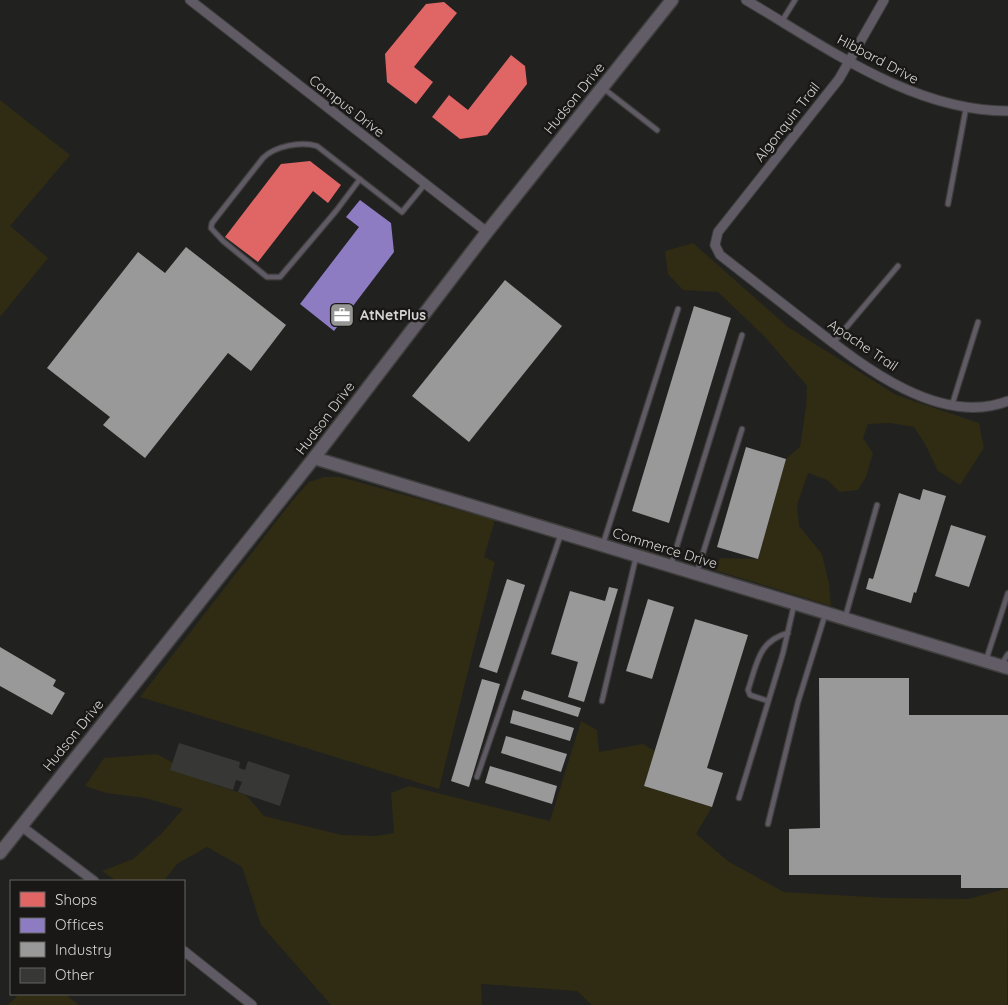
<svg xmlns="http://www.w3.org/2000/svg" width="1008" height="1005" font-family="Quicksand,sans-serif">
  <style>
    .green { fill: #302b13 }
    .shops { fill: #e06666 }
    .offices { fill: #8e7cc3 }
    .industry { fill: #999 }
    .building { fill: #373736 }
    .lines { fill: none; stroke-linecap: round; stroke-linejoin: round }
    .lane-casing { stroke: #3e3e3d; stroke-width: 7 }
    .street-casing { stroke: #3e3e3d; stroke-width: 11 }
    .secondary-casing { stroke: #3e3e3d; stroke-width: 15 }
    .lane { stroke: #605a64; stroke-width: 4.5 }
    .street { stroke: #605a64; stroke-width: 9 }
    .secondary { stroke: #625c66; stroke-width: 12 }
    .labels { text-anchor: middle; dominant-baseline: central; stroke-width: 5; stroke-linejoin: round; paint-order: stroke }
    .street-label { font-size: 14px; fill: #d5d5d3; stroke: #191816 }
    .poi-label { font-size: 14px; font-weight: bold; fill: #d5d5d3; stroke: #191816; text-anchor: start }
  </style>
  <rect width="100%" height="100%" fill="#212120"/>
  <g class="green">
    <polygon points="0,100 70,155 10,226 48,258 0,317"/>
    <polygon points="693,243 788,327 896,395 979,423 984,448 960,485 938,471 925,444 914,427 890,423 868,424 863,438 873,453 866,477 858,490 840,492 827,480 808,473 797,505 799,526 822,554 829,584 831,606 711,569 721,558 758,559 786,459 800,447 806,407 807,386 766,338 718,292 683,290 668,274 665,251"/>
    <polygon points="324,477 340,477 495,520 484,557 495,562 439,789 140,697 292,501 309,482"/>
    <polygon points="581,721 597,730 599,752 643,744 655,751 644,786 712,807 696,834 729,862 784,892 888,898 968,899 1008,888 1007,1005 592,1005 577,991 481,984 482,1005 331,1005 261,925 242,867 207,847 177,864 164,881 116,881 102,871 133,859 160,835 183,809 145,798 106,793 85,786 104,758 157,754 208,782 246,795 264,816 342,835 376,836 394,833 391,793 409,786 550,821"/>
    <polygon points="19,994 65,994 79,1005 8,1005"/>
  </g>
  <g class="shops">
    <polygon points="444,2 457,13 414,67 433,82 416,104 387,82 385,54 426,4"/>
    <polygon points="511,55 525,66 527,84 487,135 460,139 432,117 449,95 468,110"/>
    <polygon points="310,161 341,185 328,203 313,191 258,262 225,237 281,164"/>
  </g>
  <polygon class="offices" points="360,200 391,223 394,252 334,331 300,304 359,227 346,217"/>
  <g class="industry">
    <polygon points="186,247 286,325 251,371 228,353 145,458 103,425 110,417 47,368 138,252 165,273"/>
    <polygon points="505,280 562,326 469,442 412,396"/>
    <polygon points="694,306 731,318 669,523 632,511"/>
    <polygon points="746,447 786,459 758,559 717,547"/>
    <polygon points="923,489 946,496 916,593 914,592 911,603 866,589 869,578 873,579 899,493 920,500"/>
    <polygon points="951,525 986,536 969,587 935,576"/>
    <polygon points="507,579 525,585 497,673 479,667"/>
    <polygon points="609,587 618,589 584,702 568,697 578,662 551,654 570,591 605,601"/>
    <polygon points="648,599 674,607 652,679 626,671"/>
    <polygon points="695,619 748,635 707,768 723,773 712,807 644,786"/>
    <polygon points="0,647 56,680 53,686 65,693 52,715 0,686"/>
    <polygon points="819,678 909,678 909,715 1008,715 1008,888 961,888 961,875 789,875 789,829 820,828"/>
    <polygon points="482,679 500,684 469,787 451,781"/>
    <polygon points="524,690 581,708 578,717 521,699"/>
    <polygon points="513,710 574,728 570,741 510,723"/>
    <polygon points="506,736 567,754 561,772 501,753"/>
    <polygon points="490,766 557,786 552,804 485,783"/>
  </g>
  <polygon class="building" points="179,743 240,762 239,768 245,770 248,761 290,775 280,806 238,792 242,782 236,780 233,790 170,770"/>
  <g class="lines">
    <defs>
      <g id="lane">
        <polyline points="782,21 795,0"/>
        <polyline points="603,88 657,130"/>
        <path d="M360,179L336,211L280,277H267L223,241L211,228L212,223L263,158C275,146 301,141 317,146L402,212L425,184"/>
        <polyline points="948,204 966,108"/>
        <polyline points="833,343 898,266"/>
        <polyline points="952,405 978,322"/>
        <polyline points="603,544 678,309"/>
        <polyline points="671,565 742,335"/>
        <polyline points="697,572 742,429"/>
        <polyline points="845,618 877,505"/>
        <polyline points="986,660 1008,593"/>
        <polyline points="1001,665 1008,654"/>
        <polyline points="602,701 636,557"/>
        <path d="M768,701L750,695L748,690C757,664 758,641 788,633"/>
        <polyline points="477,777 561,534"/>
        <polyline points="739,798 783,653 794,605"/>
        <polyline points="768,824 798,702 825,615"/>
      </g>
      <g id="street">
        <polyline points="190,0 487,232"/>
        <path d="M746,0C826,47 912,111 1008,111"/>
        <path d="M884,0L839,79L718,232L715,245L720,255C747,276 774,297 801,318C854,359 936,429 1008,401"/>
        <polyline points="21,826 94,881"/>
        <polyline points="184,951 252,1005"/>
      </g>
      <g id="secondary">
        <polyline points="314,458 1008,668"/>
        <polyline points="0,853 314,458 487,232 672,0"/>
      </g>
    </defs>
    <use href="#lane" class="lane-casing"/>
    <use href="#street" class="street-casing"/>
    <use href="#secondary" class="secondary-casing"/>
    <use href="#lane" class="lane"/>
    <use href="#street" class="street"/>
    <use href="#secondary" class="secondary"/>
  </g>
  <defs>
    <symbol id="office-square" viewBox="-11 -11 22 22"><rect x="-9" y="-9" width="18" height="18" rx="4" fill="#969694" stroke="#191816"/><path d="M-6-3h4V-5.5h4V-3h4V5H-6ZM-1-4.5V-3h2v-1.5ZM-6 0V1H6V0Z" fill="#fff"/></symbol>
  </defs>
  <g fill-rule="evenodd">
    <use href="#office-square" x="328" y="301" width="28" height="28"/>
  </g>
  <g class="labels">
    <g class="street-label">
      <text transform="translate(878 59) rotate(28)">Hibbard Drive</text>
      <text transform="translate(574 98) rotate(-51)">Hudson Drive</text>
      <text transform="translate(347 106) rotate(38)">Campus Drive</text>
      <text transform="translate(787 122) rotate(-52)">Algonquin Trail</text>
      <text transform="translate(863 345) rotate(34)">Apache Trail</text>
      <text transform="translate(325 418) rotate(-53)">Hudson Drive</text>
      <text transform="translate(665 548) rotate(17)">Commerce Drive</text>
      <text transform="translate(73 735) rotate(-51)">Hudson Drive</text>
    </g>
    <g class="poi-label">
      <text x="360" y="315">AtNetPlus</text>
    </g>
  </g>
  <rect x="10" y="880" width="175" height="115" fill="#191816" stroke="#646462"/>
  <rect x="20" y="892" width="25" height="15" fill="#e06666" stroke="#646462"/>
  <text x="55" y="905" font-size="15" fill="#d5d5d3">Shops</text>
  <rect x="20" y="918" width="25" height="15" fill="#8e7cc3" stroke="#646462"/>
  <text x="55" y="930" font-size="15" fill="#d5d5d3">Offices</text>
  <rect x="20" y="942" width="25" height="15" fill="#999999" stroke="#646462"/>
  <text x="55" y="955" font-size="15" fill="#d5d5d3">Industry</text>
  <rect x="20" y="968" width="25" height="15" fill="#373736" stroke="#646462"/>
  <text x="55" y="980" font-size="15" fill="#d5d5d3">Other</text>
</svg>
